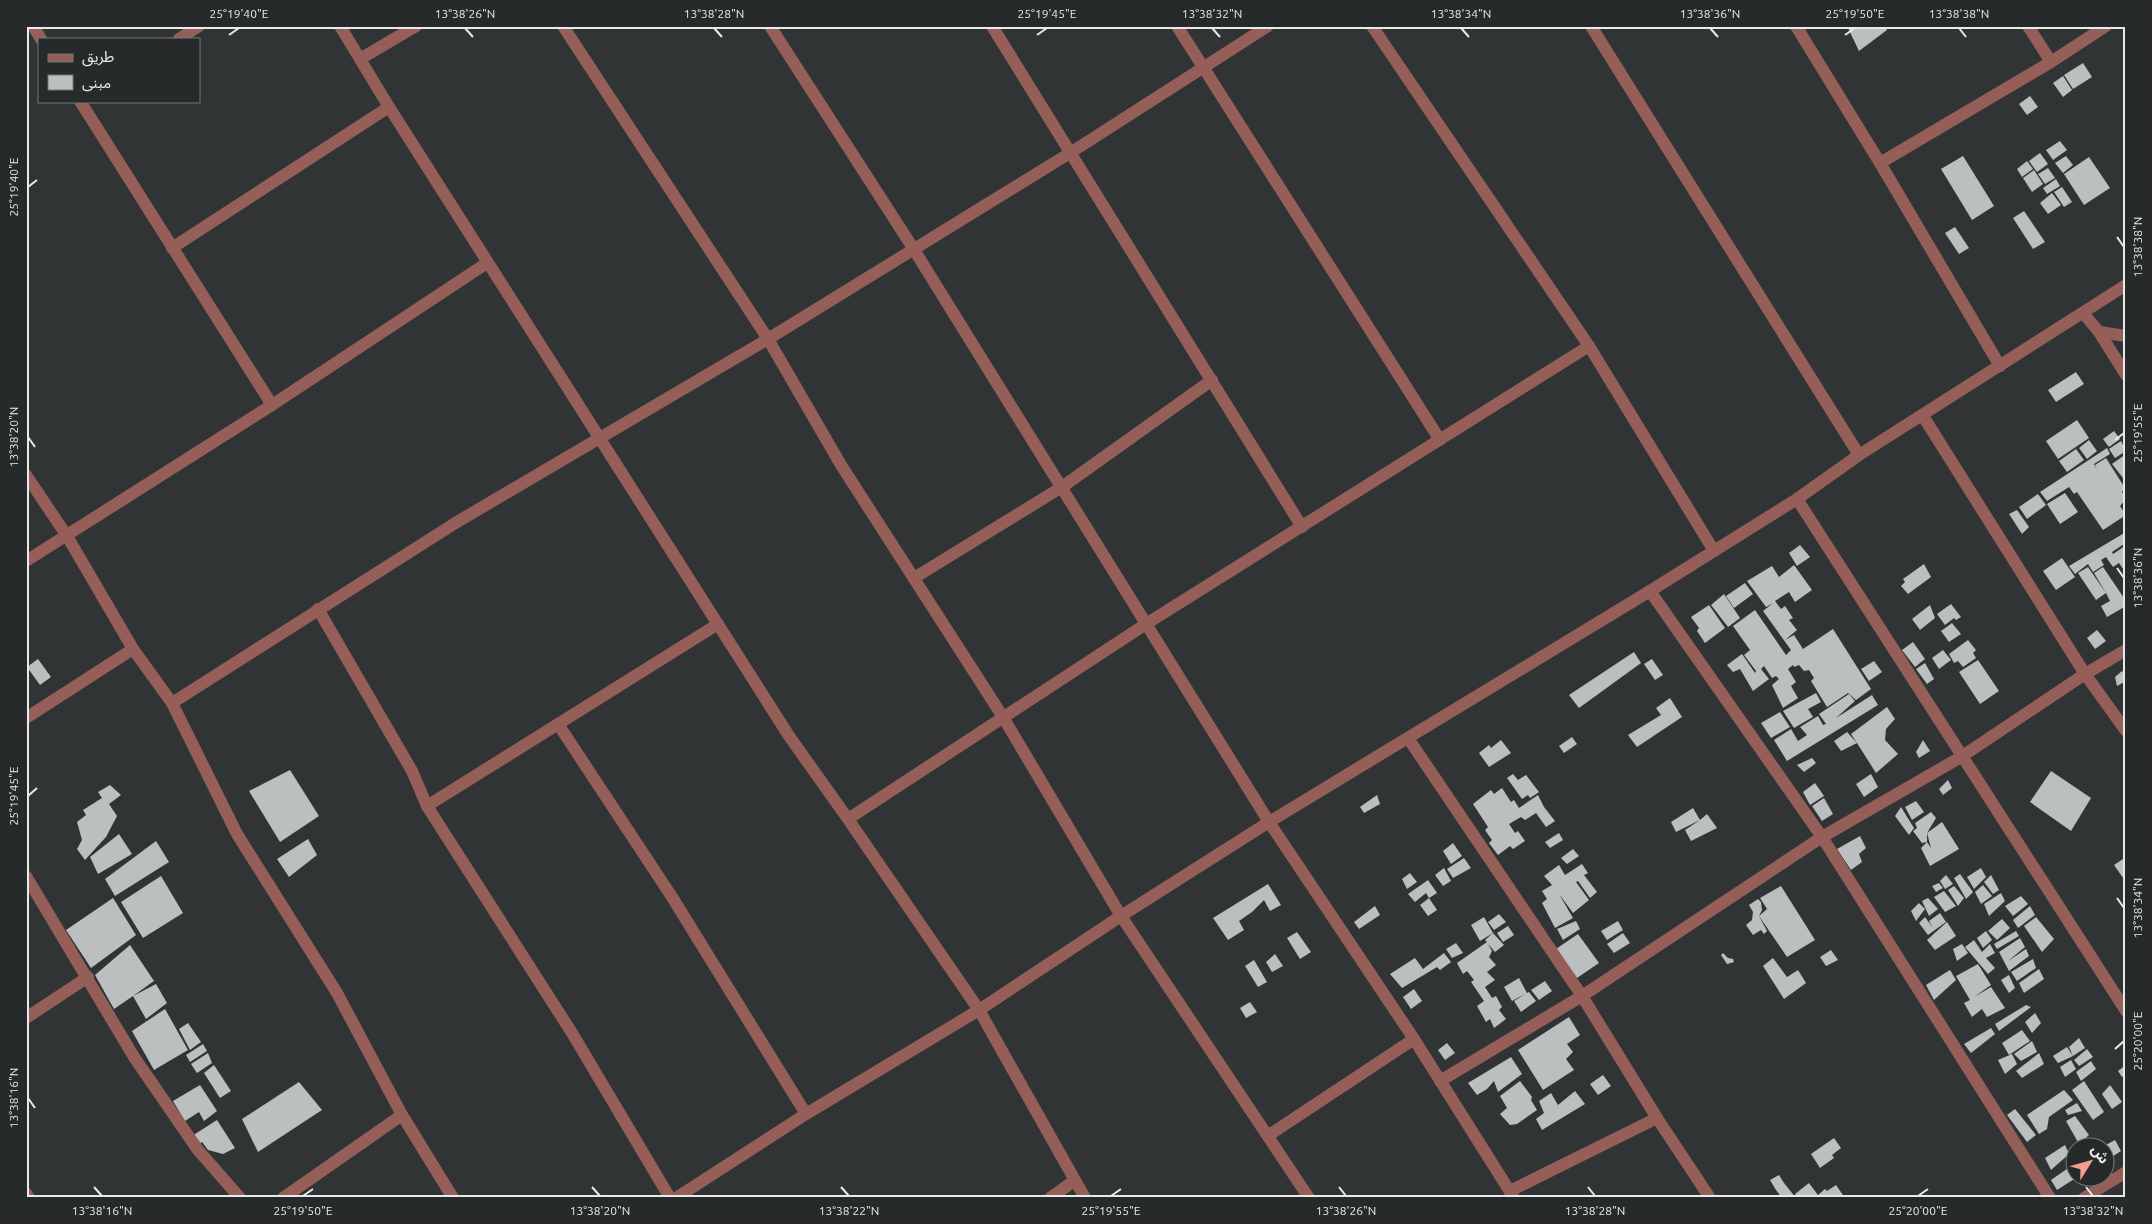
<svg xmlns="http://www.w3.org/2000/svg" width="2152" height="1224" font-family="Ubuntu,'Noto Sans Arabic',sans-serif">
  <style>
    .building { fill: #bbbfc0 }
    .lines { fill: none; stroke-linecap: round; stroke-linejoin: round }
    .minor { stroke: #955e59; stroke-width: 12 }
    .tertiary { stroke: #955e59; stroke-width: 12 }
    .ticks { fill: none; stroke: #e9ebeb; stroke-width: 2 }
    .neatline { fill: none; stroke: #e9ebeb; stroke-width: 2 }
    .ticks-label { font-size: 12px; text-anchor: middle; fill: #e9ebeb }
  </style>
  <rect width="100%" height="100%" fill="#313435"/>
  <g class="building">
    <polygon points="1847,26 1884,26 1887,30 1859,51"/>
    <polygon points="2083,63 2092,77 2073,89 2064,75"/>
    <polygon points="2063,76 2072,90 2063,97 2053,83"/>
    <polygon points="2030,96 2038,107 2027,115 2019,104"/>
    <polygon points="2060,141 2067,150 2053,160 2046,150"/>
    <polygon points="2040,153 2048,164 2037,172 2029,161"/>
    <polygon points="1963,156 1994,206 1972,220 1941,169"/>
    <polygon points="2066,156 2073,165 2063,173 2055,163"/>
    <polygon points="2089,157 2110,188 2084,205 2064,174"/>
    <polygon points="2027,161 2033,169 2022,177 2017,169"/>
    <polygon points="2048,168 2055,178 2045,184 2038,174"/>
    <polygon points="2034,170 2043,184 2032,192 2023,178"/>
    <polygon points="2056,179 2060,186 2047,194 2043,188"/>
    <polygon points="2062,187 2072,202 2064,207 2054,192"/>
    <polygon points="2052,193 2061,205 2048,214 2040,203"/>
    <polygon points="2024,211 2045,242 2033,249 2013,218"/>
    <polygon points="1955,227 1969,248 1959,254 1945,233"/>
    <polygon points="2076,372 2084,384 2056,402 2048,390"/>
    <polygon points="2077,420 2089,438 2058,459 2046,441"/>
    <polygon points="2114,431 2120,439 2109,447 2103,439"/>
    <polygon points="2089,440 2097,451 2087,459 2079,448"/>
    <polygon points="2121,441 2126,451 2115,458 2109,449"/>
    <polygon points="2107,448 2110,454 2094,464 2097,470 2095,465 2106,458 2125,488 2122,492 2126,499 2120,506 2126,515 2103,530 2077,492 2074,494 2069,487 2047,501 2040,492"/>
    <polygon points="2076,449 2084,460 2067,472 2059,461"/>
    <polygon points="2126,454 2126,476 2123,478 2112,464"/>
    <polygon points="2065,493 2078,512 2060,524 2047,504"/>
    <polygon points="2038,494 2046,505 2027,519 2019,507"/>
    <polygon points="2017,510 2029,527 2022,534 2009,514"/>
    <polygon points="2126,532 2126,547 2124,544 2112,552 2113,554 2125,546 2126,547 2126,573 2119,563 2113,567 2106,557 2101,560 2104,565 2093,572 2088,564 2075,574 2069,566"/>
    <polygon points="1800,545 1810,557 1797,566 1789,553"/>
    <polygon points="2062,558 2075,577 2056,590 2043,571"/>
    <polygon points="1924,564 1931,577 1908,594 1901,586 1905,582 1903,579"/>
    <polygon points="1794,565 1812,590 1795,602 1789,592 1775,601 1781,609 1785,606 1793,618 1789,620 1797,630 1785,640 1794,635 1803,649 1833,629 1871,689 1856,700 1848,693 1827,707 1811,681 1814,678 1809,670 1804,671 1799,665 1794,667 1793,665 1788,669 1796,682 1791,686 1798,698 1783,708 1772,685 1779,679 1776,676 1772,678 1764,666 1761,669 1769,679 1753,691 1740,669 1733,672 1727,665 1742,654 1755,673 1756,671 1744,655 1750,650 1733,626 1755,610 1786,655 1791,650 1763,611 1773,603 1766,607 1747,581 1772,566 1779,577"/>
    <polygon points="2088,567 2106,593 2094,573 2103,567 2126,601 2126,606 2107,617 2101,606 2110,601 2106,593 2096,600 2078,573"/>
    <polygon points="1745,583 1753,594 1734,608 1726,596"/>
    <polygon points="1724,594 1740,618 1728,627 1711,605"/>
    <polygon points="1951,604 1961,617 1956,620 1954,618 1945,625 1937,614"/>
    <polygon points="1709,605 1725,628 1705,643 1697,631 1699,628 1691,617"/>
    <polygon points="1930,605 1935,618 1920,630 1912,619"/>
    <polygon points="1952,623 1961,634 1949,642 1941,631"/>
    <polygon points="2097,630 2106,641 2095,649 2087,638"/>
    <polygon points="1968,640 1976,650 1973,653 1976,658 1963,667 1958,661 1954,663 1949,654"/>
    <polygon points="1913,642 1925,659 1915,667 1902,650"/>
    <polygon points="1943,650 1951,660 1939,669 1932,658"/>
    <polygon points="1634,652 1641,663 1579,708 1569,695"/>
    <polygon points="38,659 51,677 40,685 27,667"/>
    <polygon points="1652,659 1663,675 1655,680 1644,664"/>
    <polygon points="1978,660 1999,691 1980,704 1959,672"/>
    <polygon points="1874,661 1882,672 1869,681 1861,669"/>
    <polygon points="1925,663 1934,679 1927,684 1916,669"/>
    <polygon points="2122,671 2126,676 2126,681 2117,686 2115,677"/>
    <polygon points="1816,693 1821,702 1808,709 1813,717 1794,728 1783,711"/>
    <polygon points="1849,694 1855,701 1836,718 1872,695 1878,705 1787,761 1774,740 1791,729 1798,741 1807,735 1800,727 1818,716 1823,725 1826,724 1819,714"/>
    <polygon points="1670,698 1682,717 1637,747 1628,735 1661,715 1656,708"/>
    <polygon points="1887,707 1895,719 1886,729 1885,740 1898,754 1876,773 1857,743 1841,751 1834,741 1847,732 1857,743 1851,734"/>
    <polygon points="1780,712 1790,727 1771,738 1761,723"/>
    <polygon points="1572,737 1577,744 1564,753 1559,746"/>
    <polygon points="1501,740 1511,753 1489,767 1479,753 1489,745 1491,748"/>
    <polygon points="1923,740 1930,751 1919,758 1916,752"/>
    <polygon points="1812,758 1816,763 1804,772 1797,765"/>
    <polygon points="290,770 319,816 280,842 249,791"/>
    <polygon points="2051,771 2091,798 2071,831 2030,802"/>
    <polygon points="1513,774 1518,780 1526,775 1539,792 1530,798 1528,795 1522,799 1507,778"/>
    <polygon points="1871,774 1878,787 1864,797 1856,784"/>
    <polygon points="1948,780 1952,788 1943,795 1939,789"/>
    <polygon points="1815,783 1824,796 1810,805 1803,792"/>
    <polygon points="110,785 121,795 109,804 117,816 106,837 85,860 77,849 82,840 77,822 86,815 83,810 102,798 98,792"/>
    <polygon points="1502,788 1511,802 1514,800 1519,808 1538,795 1544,807 1555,821 1546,827 1536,813 1525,820 1521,817 1509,824 1515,833 1518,831 1525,841 1513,849 1510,846 1498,855 1489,843 1492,840 1485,830 1488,827 1473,804 1491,790 1494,794"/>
    <polygon points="1377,795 1380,804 1364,813 1360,807"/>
    <polygon points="1824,798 1833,814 1822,821 1812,806"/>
    <polygon points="1916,801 1924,812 1912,820 1905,807"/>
    <polygon points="1901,807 1914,828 1909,835 1895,816"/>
    <polygon points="1693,808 1700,820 1707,814 1717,828 1691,841 1685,830 1700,820 1676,832 1671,822"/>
    <polygon points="1931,812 1936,818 1927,833 1942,822 1959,849 1930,866 1921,848 1927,842 1931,848 1927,833 1927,842 1922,843 1913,831 1917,828 1915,823"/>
    <polygon points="1559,833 1563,840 1550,848 1545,842"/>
    <polygon points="119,834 132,854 98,874 90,857"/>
    <polygon points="1860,836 1866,848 1859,854 1862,862 1851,870 1837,849"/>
    <polygon points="308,839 317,855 289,877 277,859"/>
    <polygon points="156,841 169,862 115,896 105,879"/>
    <polygon points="1453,843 1462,856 1451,864 1443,851"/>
    <polygon points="1573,849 1579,856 1567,864 1561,858"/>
    <polygon points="2126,857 2126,882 2114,865"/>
    <polygon points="1464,858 1471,868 1453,878 1447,869"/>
    <polygon points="1582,864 1588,873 1584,875 1597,892 1590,898 1578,881 1576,882 1589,900 1573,913 1559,894 1573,918 1555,928 1542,903 1547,899 1542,891 1552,885 1544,876 1559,865 1565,875"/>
    <polygon points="1444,868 1451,881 1443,886 1435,875"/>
    <polygon points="1981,868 1986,877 1974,889 1967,877"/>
    <polygon points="1410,873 1417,882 1407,889 1402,879"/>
    <polygon points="1960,874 1973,892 1966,899 1954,878"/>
    <polygon points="1946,875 1953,884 1945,889 1940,881"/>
    <polygon points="1991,875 1999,890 1993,894 1984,882"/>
    <polygon points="161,876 183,913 143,938 121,902"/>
    <polygon points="1428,880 1437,893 1429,898 1426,893 1415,902 1408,894"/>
    <polygon points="1939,883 1943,888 1936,892 1932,886"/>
    <polygon points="1268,884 1281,905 1270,911 1264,900 1252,912 1239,921 1244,930 1228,940 1213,918"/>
    <polygon points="1983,885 1992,896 1981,904 1975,892"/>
    <polygon points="1781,886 1815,940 1787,957 1759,916 1767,931 1764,934 1761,930 1753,935 1746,925 1752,920 1753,912 1749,905 1758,899 1761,902 1762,910 1759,916 1767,909 1760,898"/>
    <polygon points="1954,886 1964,898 1958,906 1948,890"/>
    <polygon points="1944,891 1956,906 1945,912 1934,897"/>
    <polygon points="2001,893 2005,901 1989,916 1984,904"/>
    <polygon points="2021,896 2028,904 2013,916 2005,906"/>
    <polygon points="113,898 136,935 91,968 66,930"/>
    <polygon points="1429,898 1437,910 1428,916 1420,905"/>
    <polygon points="1928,898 1938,909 1929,916 1922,901"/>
    <polygon points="1919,903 1925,909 1916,921 1911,911"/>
    <polygon points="1375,906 1380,915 1359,929 1354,922"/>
    <polygon points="2030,906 2035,915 2018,928 2013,920"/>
    <polygon points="1940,913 1946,922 1928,935 1919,923 1925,917 1933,928 1929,921"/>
    <polygon points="1499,914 1506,922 1494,930 1488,922"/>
    <polygon points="1484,917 1493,933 1480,941 1471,925"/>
    <polygon points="2036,917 2054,939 2042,952 2024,926"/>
    <polygon points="2002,919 2010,928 1997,940 1988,931"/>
    <polygon points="1576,921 1580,929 1563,940 1557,929"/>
    <polygon points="1618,921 1623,930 1607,940 1601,931"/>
    <polygon points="1947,922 1956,936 1935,950 1927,940"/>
    <polygon points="1508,926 1514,935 1503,942 1497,933"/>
    <polygon points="1986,931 1992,940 1983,948 1977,938"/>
    <polygon points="2016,931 2019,936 1997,949 1994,944"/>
    <polygon points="1297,932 1311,952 1300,959 1287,938"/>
    <polygon points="1493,933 1504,945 1495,952 1488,944 1492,951 1489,957 1496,965 1487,972 1495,980 1485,987 1492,998 1496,996 1502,1007 1499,1010 1506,1019 1494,1028 1490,1019 1486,1022 1477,1006 1484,1001 1471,982 1474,980 1467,971 1463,974 1457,963 1487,942 1485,940"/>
    <polygon points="1623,933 1630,943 1614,953 1607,944"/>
    <polygon points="1578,934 1599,963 1577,978 1556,949"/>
    <polygon points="2020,938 2025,947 2008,961 2026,949 2029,956 2009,971 1999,952"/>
    <polygon points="1974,940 1982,952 1990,944 1995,953 1986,958 1995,968 1988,974 1965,947"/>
    <polygon points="1456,943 1463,953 1452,958 1446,949"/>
    <polygon points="1962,944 1968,953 1957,961 1953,949"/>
    <polygon points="130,945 154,981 133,996 156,984 167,1003 146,1019 133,996 114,1009 95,975"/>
    <polygon points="1831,950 1838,960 1826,966 1820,957"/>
    <polygon points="1444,953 1451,962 1440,970 1437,967 1402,988 1390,974 1415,958 1423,969"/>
    <polygon points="1723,953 1728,958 1733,959 1734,962 1727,964 1721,955"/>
    <polygon points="1275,954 1283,966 1272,972 1266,962"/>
    <polygon points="1773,958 1787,977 1798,970 1806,983 1784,999 1763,966"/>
    <polygon points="2033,959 2036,968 2017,981 2011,972"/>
    <polygon points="1254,960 1267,982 1258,987 1245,966"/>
    <polygon points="1978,964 1991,985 1974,997 1991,987 2005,1008 1987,1017 1982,1009 1972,1017 1964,1003 1970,1000 1956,976"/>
    <polygon points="2039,969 2044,979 2024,993 2019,983"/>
    <polygon points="1950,970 1956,980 1934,1000 1926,985"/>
    <polygon points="2009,975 2015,988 2009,993 2001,980"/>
    <polygon points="1519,978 1527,993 1529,992 1536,1001 1521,1012 1514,1001 1525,994 1512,1001 1504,987"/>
    <polygon points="1545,981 1552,991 1539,1000 1531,990"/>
    <polygon points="1414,989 1422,1001 1411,1009 1403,997"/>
    <polygon points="1250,1002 1257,1012 1246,1018 1240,1008"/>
    <polygon points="2026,1005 2031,1007 1999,1031 1995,1024"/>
    <polygon points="165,1009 188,1050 154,1070 132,1031"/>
    <polygon points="2035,1013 2041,1023 2032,1033 2025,1022"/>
    <polygon points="1569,1017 1580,1035 1567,1044 1573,1052 1566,1059 1574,1070 1543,1090 1518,1050"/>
    <polygon points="188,1023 201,1042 190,1050 179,1029"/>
    <polygon points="1991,1028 1995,1034 1971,1053 1964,1044"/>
    <polygon points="2022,1030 2030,1041 2009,1055 2002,1043"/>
    <polygon points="2079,1038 2085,1048 2073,1056 2058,1063 2053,1056 2067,1047 2073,1056 2069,1047"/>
    <polygon points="2032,1041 2037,1052 2021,1061 2014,1054"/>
    <polygon points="1447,1043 1455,1053 1445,1060 1438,1050"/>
    <polygon points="203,1044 207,1051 190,1062 186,1055"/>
    <polygon points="2087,1049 2093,1057 2079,1066 2074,1060"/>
    <polygon points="208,1053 212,1063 197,1073 191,1064"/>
    <polygon points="2039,1053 2044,1064 2022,1078 2016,1071"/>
    <polygon points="2012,1054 2017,1064 2005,1074 1998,1060"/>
    <polygon points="1511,1057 1522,1074 1498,1092 1494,1081 1487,1089 1477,1095 1468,1083"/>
    <polygon points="2071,1060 2076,1069 2065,1077 2060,1067"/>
    <polygon points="2091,1061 2096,1069 2081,1081 2076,1072"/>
    <polygon points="214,1065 231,1091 220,1098 204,1073"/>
    <polygon points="2126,1065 2126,1075 2122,1077 2118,1071"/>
    <polygon points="1603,1075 1611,1086 1598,1095 1590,1084"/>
    <polygon points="1520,1081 1532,1097 1531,1100 1537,1110 1517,1124 1510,1125 1500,1114 1507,1108 1500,1096"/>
    <polygon points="2084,1081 2104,1112 2093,1120 2072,1090"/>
    <polygon points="299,1082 322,1110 258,1152 242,1119"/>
    <polygon points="200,1085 217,1111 204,1121 199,1112 185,1121 173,1101"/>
    <polygon points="2110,1085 2122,1102 2112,1109 2102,1094"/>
    <polygon points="2064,1090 2073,1100 2049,1117 2047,1129 2039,1134 2027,1115"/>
    <polygon points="1575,1091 1585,1104 1542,1130 1536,1119 1544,1113 1539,1101 1551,1093 1558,1105"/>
    <polygon points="2077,1103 2082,1111 2068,1115 2065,1110"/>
    <polygon points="2015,1109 2036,1135 2027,1142 2007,1115"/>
    <polygon points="2075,1116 2089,1135 2079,1144 2066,1121"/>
    <polygon points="217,1120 235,1148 223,1154 208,1150 202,1142 199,1144 192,1136"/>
    <polygon points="1834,1138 1841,1148 1832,1155 1834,1158 1820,1168 1811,1154"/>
    <polygon points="2115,1140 2121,1151 2104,1162 2104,1146"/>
    <polygon points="2065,1145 2069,1154 2051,1170 2045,1158"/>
    <polygon points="2074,1164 2074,1176 2079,1176 2057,1190 2051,1180"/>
    <polygon points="1779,1175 1784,1183 1796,1198 1782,1198 1776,1190 1770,1180"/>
    <polygon points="1809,1183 1818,1195 1825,1189 1827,1191 1836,1185 1845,1198 1798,1198 1795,1194"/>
  </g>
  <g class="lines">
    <g class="minor">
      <polyline points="33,26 41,39"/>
      <polyline points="340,26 389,107 789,736 848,819 979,1010 1085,1198"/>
      <polyline points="563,26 768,339 841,465 1003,717 1121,916 1309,1198"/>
      <polyline points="770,26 913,248 1269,822 1414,1039 1514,1198"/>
      <polyline points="992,26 1302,527"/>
      <polyline points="1177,26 1440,440"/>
      <polyline points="1372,26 1589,346 1714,551"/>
      <polyline points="1591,26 1859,455"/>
      <polyline points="1796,26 1880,163 2000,366"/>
      <polyline points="2028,26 2051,62"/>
      <polyline points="179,39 199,26"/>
      <polyline points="360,59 416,26"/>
      <polyline points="80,101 272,405"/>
      <polyline points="1880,163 2051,62 2106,26"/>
      <polyline points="172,248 389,107"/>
      <polyline points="2083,313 2099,332 2126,375"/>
      <polyline points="2099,332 2126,336"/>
      <polyline points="1923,416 2085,674 2126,731"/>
      <polyline points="26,475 67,536 133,649 172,703 237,834 337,993 402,1115 453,1198"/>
      <polyline points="1797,499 2126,1011"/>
      <polyline points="26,561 272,405 487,263"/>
      <polyline points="914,578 1062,487 1212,380"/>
      <polyline points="1650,591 1822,837 2050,1198"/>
      <polyline points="318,609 412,771 427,806 572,1033 670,1198"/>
      <polyline points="172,703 457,522 768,339 1070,153 1268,26"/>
      <polyline points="26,718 133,649"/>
      <polyline points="558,724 672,897 806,1114"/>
      <polyline points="1408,738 1582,996 1657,1118 1710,1198"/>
      <polyline points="427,806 718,624"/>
      <polyline points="848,819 1146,624 1589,346"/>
      <polyline points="26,876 134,1057 198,1150 240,1198"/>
      <polyline points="26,1018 88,977"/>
      <polyline points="1440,1081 1582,996 1822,837 1961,757 2085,674 2126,650"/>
      <polyline points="1269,1135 1414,1039"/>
      <polyline points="1510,1191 1657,1118"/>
      <polyline points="26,1193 29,1198"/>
      <polyline points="283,1198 402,1115"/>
      <polyline points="1050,1198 1074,1181"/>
      <polyline points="2084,1198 2126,1172"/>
    </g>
    <polyline class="tertiary" points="676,1198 806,1114 979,1010 1121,916 1269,822 1650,591 1797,499 1859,455 2126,285"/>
  </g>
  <path class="ticks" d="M465,28L473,37M714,28L722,37M1212,28L1220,37M1461,28L1469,37M1710,28L1718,37M1959,28L1966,37M229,35L239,28M1037,35L1047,28M1845,35L1855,28M28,187L37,180M2117,237L2124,247M28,437L35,447M2115,440L2124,433M2117,568L2124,578M28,796L37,788M2117,898L2124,908M2115,1049L2124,1041M28,1098L35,1108M94,1187L102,1196M592,1187L600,1196M841,1187L849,1196M1339,1187L1346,1196M1588,1187L1595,1196M2086,1187L2093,1196M303,1196L313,1189M1111,1196L1121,1189M1918,1196L1928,1189"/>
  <rect width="2152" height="1224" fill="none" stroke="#272a2b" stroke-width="55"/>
  <rect x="38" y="38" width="162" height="65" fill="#272a2b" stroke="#757778"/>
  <rect x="48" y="54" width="25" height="8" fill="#955e59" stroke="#757778"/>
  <text x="82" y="62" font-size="15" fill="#e9ebeb">طريق</text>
  <rect x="48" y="75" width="25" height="15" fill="#bbbfc0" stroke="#757778"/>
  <text x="82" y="88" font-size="15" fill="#e9ebeb">مبنى</text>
  <g transform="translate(2090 1162) rotate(53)"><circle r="24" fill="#272a2b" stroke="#757778"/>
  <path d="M0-4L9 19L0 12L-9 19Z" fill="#f59c93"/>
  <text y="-8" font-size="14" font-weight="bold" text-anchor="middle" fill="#e9ebeb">ش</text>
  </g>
  <rect x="28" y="28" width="2096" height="1168" class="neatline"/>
  <g class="ticks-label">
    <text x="239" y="18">25°19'40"E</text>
    <text x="465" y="18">13°38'26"N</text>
    <text x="714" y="18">13°38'28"N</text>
    <text x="1047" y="18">25°19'45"E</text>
    <text x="1212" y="18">13°38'32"N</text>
    <text x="1461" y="18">13°38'34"N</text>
    <text x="1710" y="18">13°38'36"N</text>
    <text x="1855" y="18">25°19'50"E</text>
    <text x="1959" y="18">13°38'38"N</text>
    <text transform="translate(14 187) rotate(-90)" y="4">25°19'40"E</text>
    <text transform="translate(2138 247) rotate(-90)" y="4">13°38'38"N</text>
    <text transform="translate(2138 433) rotate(-90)" y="4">25°19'55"E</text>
    <text transform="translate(14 437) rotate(-90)" y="4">13°38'20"N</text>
    <text transform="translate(2138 578) rotate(-90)" y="4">13°38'36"N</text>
    <text transform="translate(14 796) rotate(-90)" y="4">25°19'45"E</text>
    <text transform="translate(2138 908) rotate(-90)" y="4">13°38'34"N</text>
    <text transform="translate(2138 1041) rotate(-90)" y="4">25°20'00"E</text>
    <text transform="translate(14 1098) rotate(-90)" y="4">13°38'16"N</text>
    <text x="102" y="1215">13°38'16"N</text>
    <text x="303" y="1215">25°19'50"E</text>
    <text x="600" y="1215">13°38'20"N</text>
    <text x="849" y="1215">13°38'22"N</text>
    <text x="1111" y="1215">25°19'55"E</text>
    <text x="1346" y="1215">13°38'26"N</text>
    <text x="1595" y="1215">13°38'28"N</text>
    <text x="1918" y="1215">25°20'00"E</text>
    <text x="2093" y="1215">13°38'32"N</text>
  </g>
</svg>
